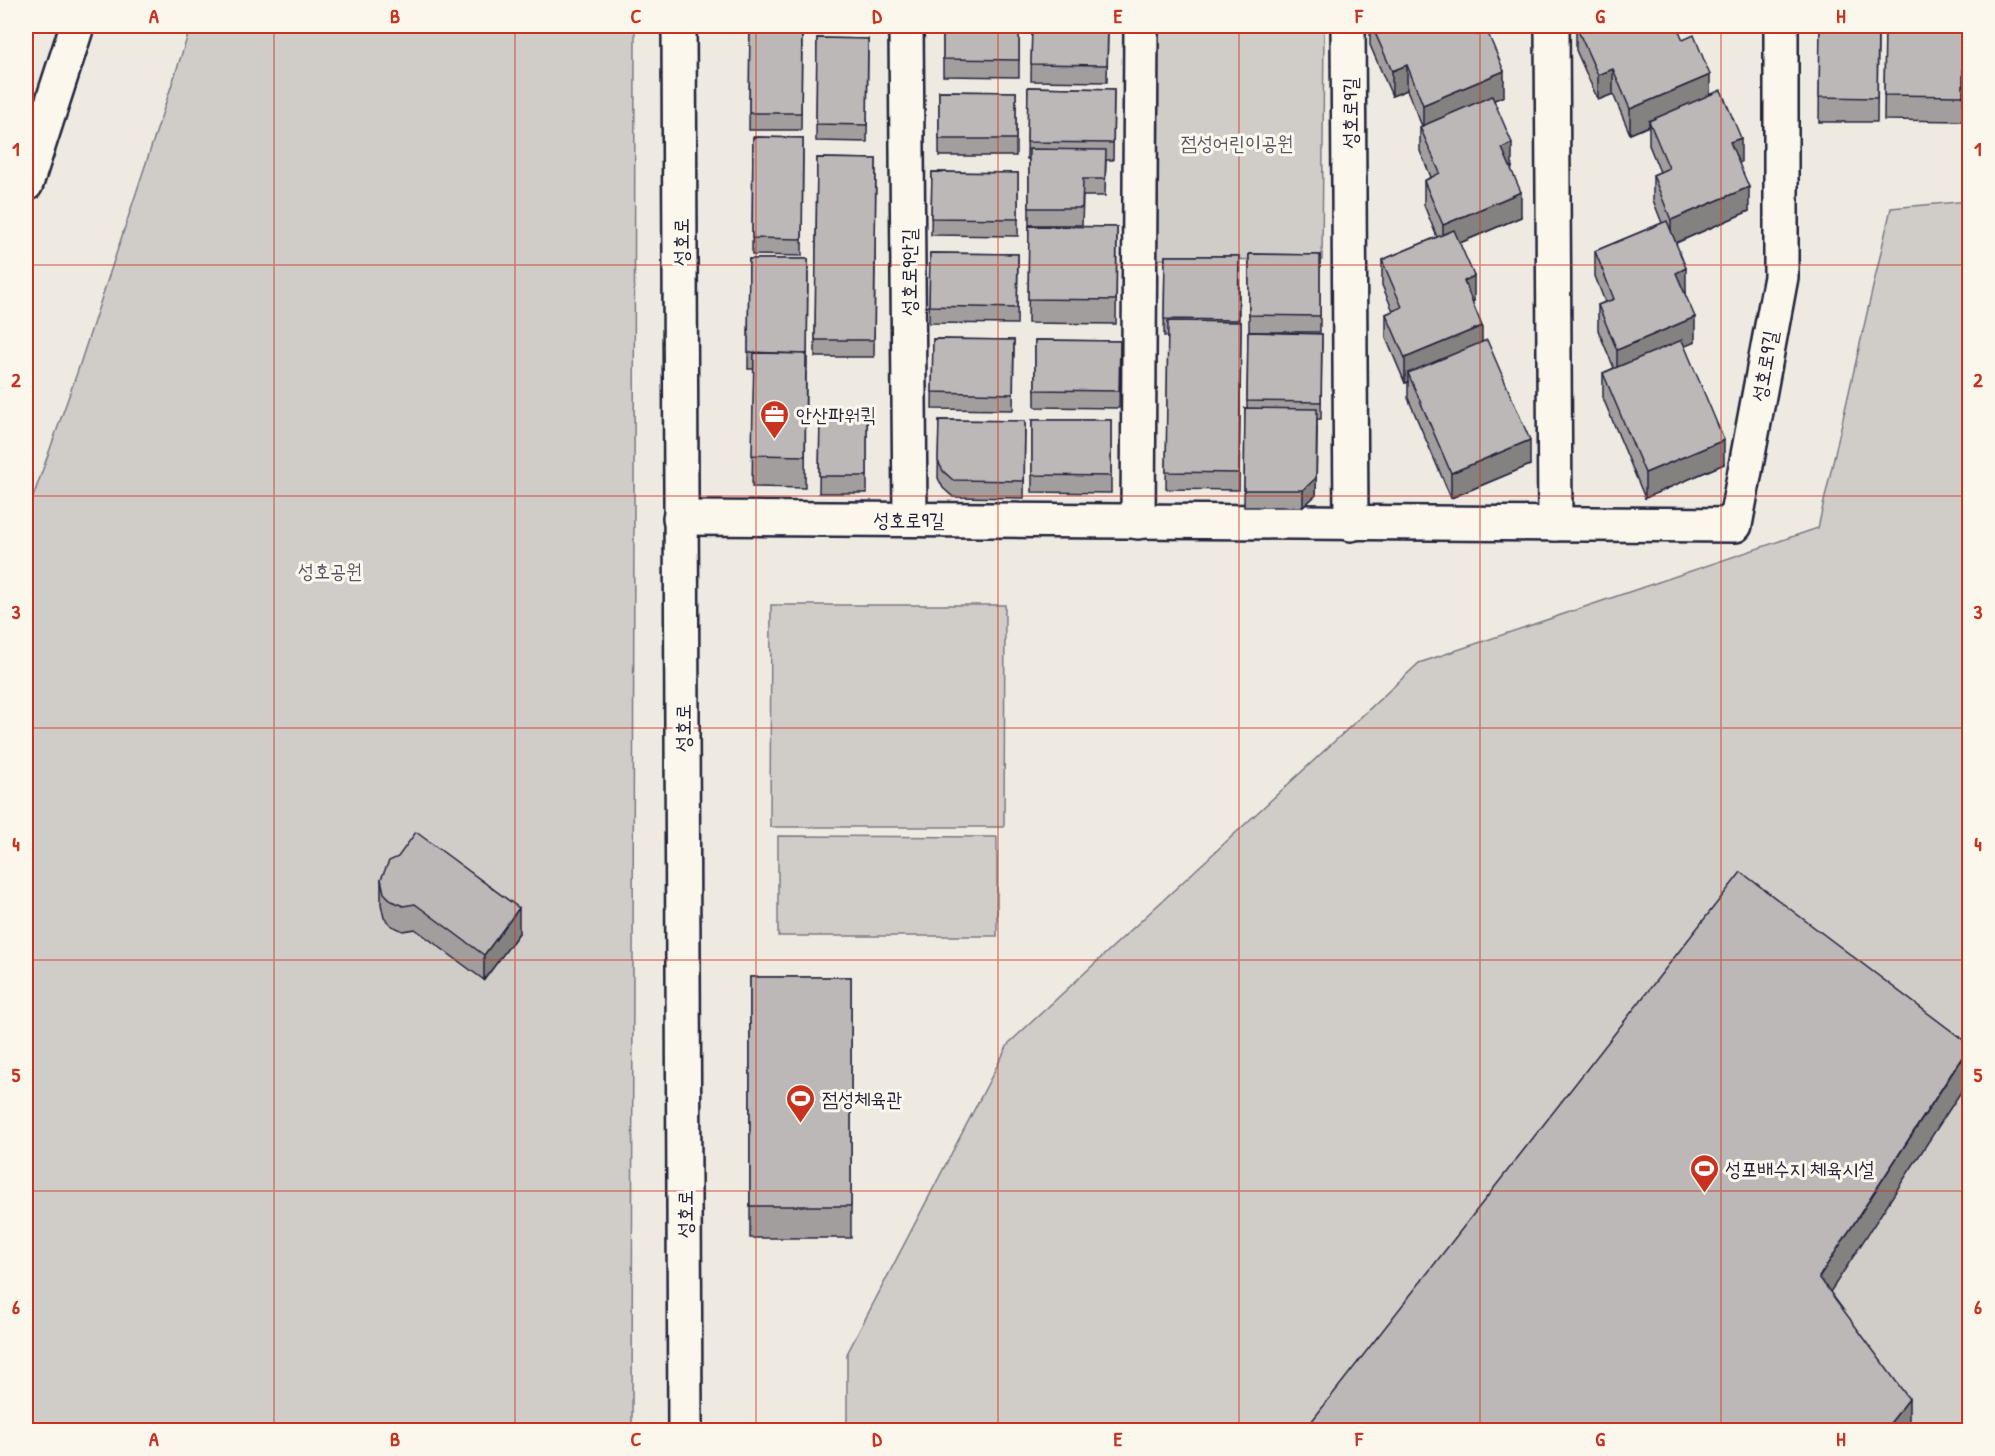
<svg xmlns="http://www.w3.org/2000/svg" width="1995" height="1456" font-family="'Patrick Hand','Poor Story',sans-serif">
  <style>
    .green { fill: #d0cdc9; stroke: #797882; stroke-width: 1.5 }
    .lines { fill: none; stroke-linecap: round; stroke-linejoin: round }
    .minor-casing { stroke: #22223b; stroke-width: 38 }
    .tertiary-casing { stroke: #22223b; stroke-width: 38 }
    .trunk-casing { stroke: #22223b; stroke-width: 38 }
    .minor { stroke: #fbf7ec; stroke-width: 33 }
    .tertiary { stroke: #fbf7ec; stroke-width: 33 }
    .trunk { stroke: #fbf7ec; stroke-width: 33 }
    .wall { fill: #a29e9e; stroke: #22223b; stroke-width: 1.5 }
    .shaded-wall { fill: #848181; stroke: #22223b; stroke-width: 1.5 }
    .building { fill: #bcb8b8; stroke: #22223b; stroke-width: 1.5 }
    .grid { fill: none; stroke: #c8321e; stroke-width: 1.5; stroke-opacity: 0.55 }
    .labels { text-anchor: middle; dominant-baseline: central; stroke-width: 6; stroke-linejoin: round; paint-order: stroke }
    .street-label { font-size: 20px; fill: #22223b; stroke: #fbf7ec }
    .park-label { font-size: 20px; fill: #565566; stroke: #fbf7ec }
    .poi-label { font-size: 20px; fill: #22223b; stroke: #fbf7ec; text-anchor: start }
    .neatline { fill: none; stroke: #c8321e; stroke-width: 2 }
    .grid-label { font-size: 20px; text-anchor: middle; font-weight: bold; fill: #c8321e }
  </style>
  <rect width="100%" height="100%" fill="#eeeae2"/>
  <filter id="ink" filterUnits="userSpaceOnUse"><feTurbulence type="fractalNoise" baseFrequency=".0167" numOctaves="2"/><feDisplacementMap in="SourceGraphic" scale="12" xChannelSelector="R" yChannelSelector="G"/><feConvolveMatrix kernelMatrix="1 2 1 2 8 2 1 2 1" color-interpolation-filters="sRGB"/></filter>
  <g filter="url(#ink)">
    <g class="green">
      <polygon points="191,26 635,26 632,1430 26,1430 26,517 77,373"/>
      <polygon points="1152,26 1324,26 1322,260 1150,259"/>
      <polygon points="1969,201 1969,1430 847,1430 847,1354 1009,1043 1419,663 1818,528 1891,208"/>
      <polygon points="771,605 1005,605 1004,827 770,827"/>
      <polygon points="778,836 997,837 997,936 778,936"/>
    </g>
    <g class="lines">
      <defs>
        <g id="minor">
          <polyline points="906,26 910,519"/>
          <polyline points="1348,26 1351,524"/>
          <polyline points="1552,26 1555,524"/>
          <polyline points="680,518 1735,525 1781,277 1781,26"/>
          <polyline points="1138,522 1141,26"/>
        </g>
        <polyline id="tertiary" points="679,26 685,1430"/>
        <polyline id="trunk" points="26,184 77,26"/>
      </defs>
      <use href="#minor" class="minor-casing"/>
      <use href="#tertiary" class="tertiary-casing"/>
      <use href="#trunk" class="trunk-casing"/>
      <use href="#minor" class="minor"/>
      <use href="#tertiary" class="tertiary"/>
      <use href="#trunk" class="trunk"/>
    </g>
    <g class="wall">
      <polygon points="750,26 802,26 801,130 749,130"/>
      <polygon points="943,26 1019,26 1019,77 943,76"/>
      <polygon points="1032,26 1108,26 1107,82 1031,81"/>
      <polygon points="1370,26 1472,26 1504,96 1494,100 1512,168 1511,169 1521,217 1460,243 1474,301 1472,302 1482,342 1530,465 1451,498 1408,398 1408,382 1405,383 1386,338 1386,314 1393,311 1382,285 1382,260 1437,237 1424,205 1424,181 1431,177 1420,151 1420,127 1422,126 1407,90 1392,96 1370,45"/>
      <polygon points="1576,26 1683,40 1710,95 1741,162 1739,163 1749,211 1676,243 1686,293 1685,294 1695,342 1684,346 1724,464 1645,498 1603,398 1603,373 1614,368 1598,330 1598,305 1605,302 1595,276 1595,251 1662,223 1653,200 1653,175 1660,172 1649,145 1649,126 1630,134 1613,94 1598,100 1576,50"/>
      <polygon points="1820,26 1878,26 1877,122 1819,122"/>
      <polygon points="1885,26 1964,26 1963,121 1884,120"/>
      <polygon points="817,38 868,39 867,142 816,141"/>
      <polygon points="1028,87 1114,89 1113,160 1106,160 1105,196 1083,196 1082,225 1029,225 1029,159 1027,159"/>
      <polygon points="939,91 1016,92 1016,156 939,156"/>
      <polygon points="753,137 803,138 802,256 752,255"/>
      <polygon points="817,158 876,159 874,357 815,357"/>
      <polygon points="932,172 1018,173 1018,236 931,235"/>
      <polygon points="1029,226 1117,227 1116,324 1028,323"/>
      <polygon points="930,253 1018,254 1017,324 929,323"/>
      <polygon points="1249,254 1320,255 1320,332 1249,332"/>
      <polygon points="1165,256 1239,256 1239,322 1241,322 1239,490 1166,489 1168,336 1164,336"/>
      <polygon points="749,259 808,259 807,370 806,370 805,488 752,487 754,369 748,369"/>
      <polygon points="1248,332 1322,334 1321,419 1317,419 1316,495 1303,507 1244,507 1245,408 1247,408"/>
      <polygon points="933,339 1014,340 1013,410 932,409"/>
      <polygon points="1035,340 1120,341 1119,408 1035,407"/>
      <polygon points="820,418 867,419 867,493 819,493"/>
      <polygon points="939,420 1025,421 1024,498 953,497 943,488 938,478"/>
      <polygon points="1032,420 1111,420 1111,493 1032,492"/>
      <polygon points="381,879 519,933 484,980 415,929 403,931 392,926 384,918 381,904"/>
      <rect x="750" y="977" width="101" height="261"/>
    </g>
    <g class="shaded-wall">
      <polygon points="1407,65 1407,90 1392,96 1392,71"/>
      <polygon points="1613,69 1613,94 1598,100 1598,75"/>
      <polygon points="1504,71 1504,96 1423,130 1423,105"/>
      <polygon points="1710,75 1710,100 1649,121 1649,126 1630,134 1630,109"/>
      <polygon points="1741,138 1741,162 1730,167 1730,142"/>
      <polygon points="1512,143 1512,168 1502,173 1502,148"/>
      <polygon points="1749,187 1749,211 1671,245 1671,220"/>
      <polygon points="1521,192 1521,217 1443,250 1443,225"/>
      <polygon points="1686,268 1686,293 1676,297 1676,273"/>
      <polygon points="1474,276 1474,301 1464,306 1464,281"/>
      <polygon points="1695,317 1695,342 1617,375 1617,350"/>
      <polygon points="1482,326 1482,351 1408,373 1408,382 1405,383 1405,358"/>
      <polygon points="1317,426 1316,495 1303,507 1303,490"/>
      <polygon points="1530,440 1530,465 1451,498 1451,473"/>
      <polygon points="1724,440 1724,464 1645,498 1645,473"/>
      <polygon points="519,908 519,933 484,980 484,955"/>
      <polygon points="1970,1046 1970,1078 1819,1309 1819,1277"/>
      <polygon points="1909,1399 1909,1431 1884,1431"/>
    </g>
    <g class="building">
      <polygon points="750,26 802,26 801,113 749,113"/>
      <polygon points="943,26 1019,26 1019,60 943,59"/>
      <polygon points="1032,26 1108,26 1107,65 1031,64"/>
      <polygon points="1372,26 1472,26 1477,35 1487,31 1504,71 1423,105 1407,65 1392,71"/>
      <polygon points="1576,26 1677,26 1683,40 1694,35 1710,75 1630,109 1613,69 1598,75"/>
      <polygon points="1820,26 1878,26 1877,98 1819,97"/>
      <polygon points="1885,26 1963,26 1963,96 1884,95"/>
      <polygon points="817,38 868,39 867,125 816,124"/>
      <polygon points="1028,87 1114,89 1113,143 1027,142"/>
      <polygon points="1721,90 1741,138 1730,142 1749,187 1671,220 1653,175 1669,168 1649,121"/>
      <polygon points="939,91 1016,92 1016,139 939,139"/>
      <polygon points="1492,96 1512,143 1502,148 1521,192 1443,225 1424,181 1440,173 1420,127"/>
      <polygon points="753,137 803,138 802,239 752,238"/>
      <polygon points="1029,149 1106,150 1105,179 1083,179 1082,208 1029,208"/>
      <polygon points="817,158 876,159 874,340 815,340"/>
      <polygon points="932,172 1018,173 1018,219 931,218"/>
      <polygon points="1667,221 1686,268 1676,273 1695,317 1617,350 1598,305 1614,299 1595,251"/>
      <polygon points="1029,226 1117,227 1116,300 1028,299"/>
      <polygon points="1454,230 1474,276 1464,281 1482,326 1405,358 1386,314 1402,307 1382,260"/>
      <polygon points="930,253 1018,254 1017,308 929,306"/>
      <polygon points="1249,254 1320,255 1320,316 1249,315"/>
      <polygon points="1165,256 1239,256 1238,320 1164,319"/>
      <polygon points="749,259 808,259 807,354 748,352"/>
      <polygon points="1168,321 1241,322 1239,473 1166,472"/>
      <polygon points="1248,332 1322,334 1321,402 1247,401"/>
      <polygon points="933,339 1014,340 1013,394 932,392"/>
      <polygon points="1035,340 1120,341 1119,391 1035,390"/>
      <polygon points="1487,340 1530,440 1451,473 1408,373"/>
      <polygon points="1682,340 1724,440 1645,473 1603,373"/>
      <polygon points="754,353 806,354 805,456 752,455"/>
      <polygon points="1245,408 1317,409 1316,478 1303,490 1244,490"/>
      <polygon points="820,418 867,419 867,476 819,476"/>
      <polygon points="939,420 1025,421 1024,481 953,480 943,471 938,461"/>
      <polygon points="1032,420 1111,420 1111,476 1032,475"/>
      <polygon points="416,832 519,908 484,955 415,904 403,906 392,901 384,893 381,879 389,861 398,857"/>
      <polygon points="1741,872 1970,1045 1819,1277 1909,1399 1884,1431 1304,1431"/>
      <rect x="750" y="977" width="101" height="229"/>
    </g>
  </g>
  <path class="grid" d="M274,26V1430M515,26V1430M756,26V1430M998,26V1430M1239,26V1430M1480,26V1430M1721,26V1430M26,265H1970M26,496H1970M26,728H1970M26,960H1970M26,1191H1970"/>
  <defs>
    <symbol id="office-pin" viewBox="-11 -11 22 30"><path d="M0 17L-7.5 6A9.5 9.5 0 1 1 7.5 6Z" fill="#c8321e" stroke="#fbf7ec"/><path d="M-6-3h4V-5.5h4V-3h4V5H-6ZM-1-4.5V-3h2v-1.5ZM-6 0V1H6V0Z" fill="#fff"/></symbol>
    <symbol id="stadium-pin" viewBox="-11 -11 22 30"><path d="M0 17L-7.5 6A9.5 9.5 0 1 1 7.5 6Z" fill="#c8321e" stroke="#fbf7ec"/><path d="M0-5a6.5 5 0 1 0 0 10a6.5 5 0 1 0 0-10ZM-3.5-1.8h7v3.6h-7Z" fill="#fff"/></symbol>
  </defs>
  <g fill-rule="evenodd">
    <use href="#office-pin" x="758" y="398" width="33" height="45"/>
    <use href="#stadium-pin" x="784" y="1082" width="33" height="45"/>
    <use href="#stadium-pin" x="1688" y="1152" width="33" height="45"/>
  </g>
  <g class="labels">
    <g class="street-label">
      <text transform="translate(1349 113) rotate(-90)">성호로9길</text>
      <text transform="translate(680 242) rotate(-90)">성호로</text>
      <text transform="translate(908 272) rotate(-90)">성호로9안길</text>
      <text transform="translate(1764 366) rotate(-80)">성호로9길</text>
      <text x="909" y="519">성호로9길</text>
      <text transform="translate(682 728) rotate(-90)">성호로</text>
      <text transform="translate(684 1214) rotate(-90)">성호로</text>
    </g>
    <g class="park-label">
      <text x="1237" y="142">점성어린이공원</text>
      <text x="330" y="570">성호공원</text>
    </g>
    <g class="poi-label">
      <text x="796" y="414">안산파워퀵</text>
      <text x="822" y="1098">점성체육관</text>
      <text x="1725" y="1168">성포배수지 체육시설</text>
    </g>
  </g>
  <rect width="1995" height="1456" fill="none" stroke="#fbf7ec" stroke-width="66"/>
  <rect x="33" y="33" width="1929" height="1390" class="neatline"/>
  <g class="grid-label">
    <text x="154" y="23">A</text>
    <text x="395" y="23">B</text>
    <text x="636" y="23">C</text>
    <text x="877" y="23">D</text>
    <text x="1118" y="23">E</text>
    <text x="1359" y="23">F</text>
    <text x="1600" y="23">G</text>
    <text x="1841" y="23">H</text>
    <text x="16" y="156">1</text>
    <text x="1978" y="156">1</text>
    <text x="16" y="387">2</text>
    <text x="1978" y="387">2</text>
    <text x="16" y="619">3</text>
    <text x="1978" y="619">3</text>
    <text x="16" y="851">4</text>
    <text x="1978" y="851">4</text>
    <text x="16" y="1082">5</text>
    <text x="1978" y="1082">5</text>
    <text x="16" y="1314">6</text>
    <text x="1978" y="1314">6</text>
    <text x="154" y="1446">A</text>
    <text x="395" y="1446">B</text>
    <text x="636" y="1446">C</text>
    <text x="877" y="1446">D</text>
    <text x="1118" y="1446">E</text>
    <text x="1359" y="1446">F</text>
    <text x="1600" y="1446">G</text>
    <text x="1841" y="1446">H</text>
  </g>
</svg>
